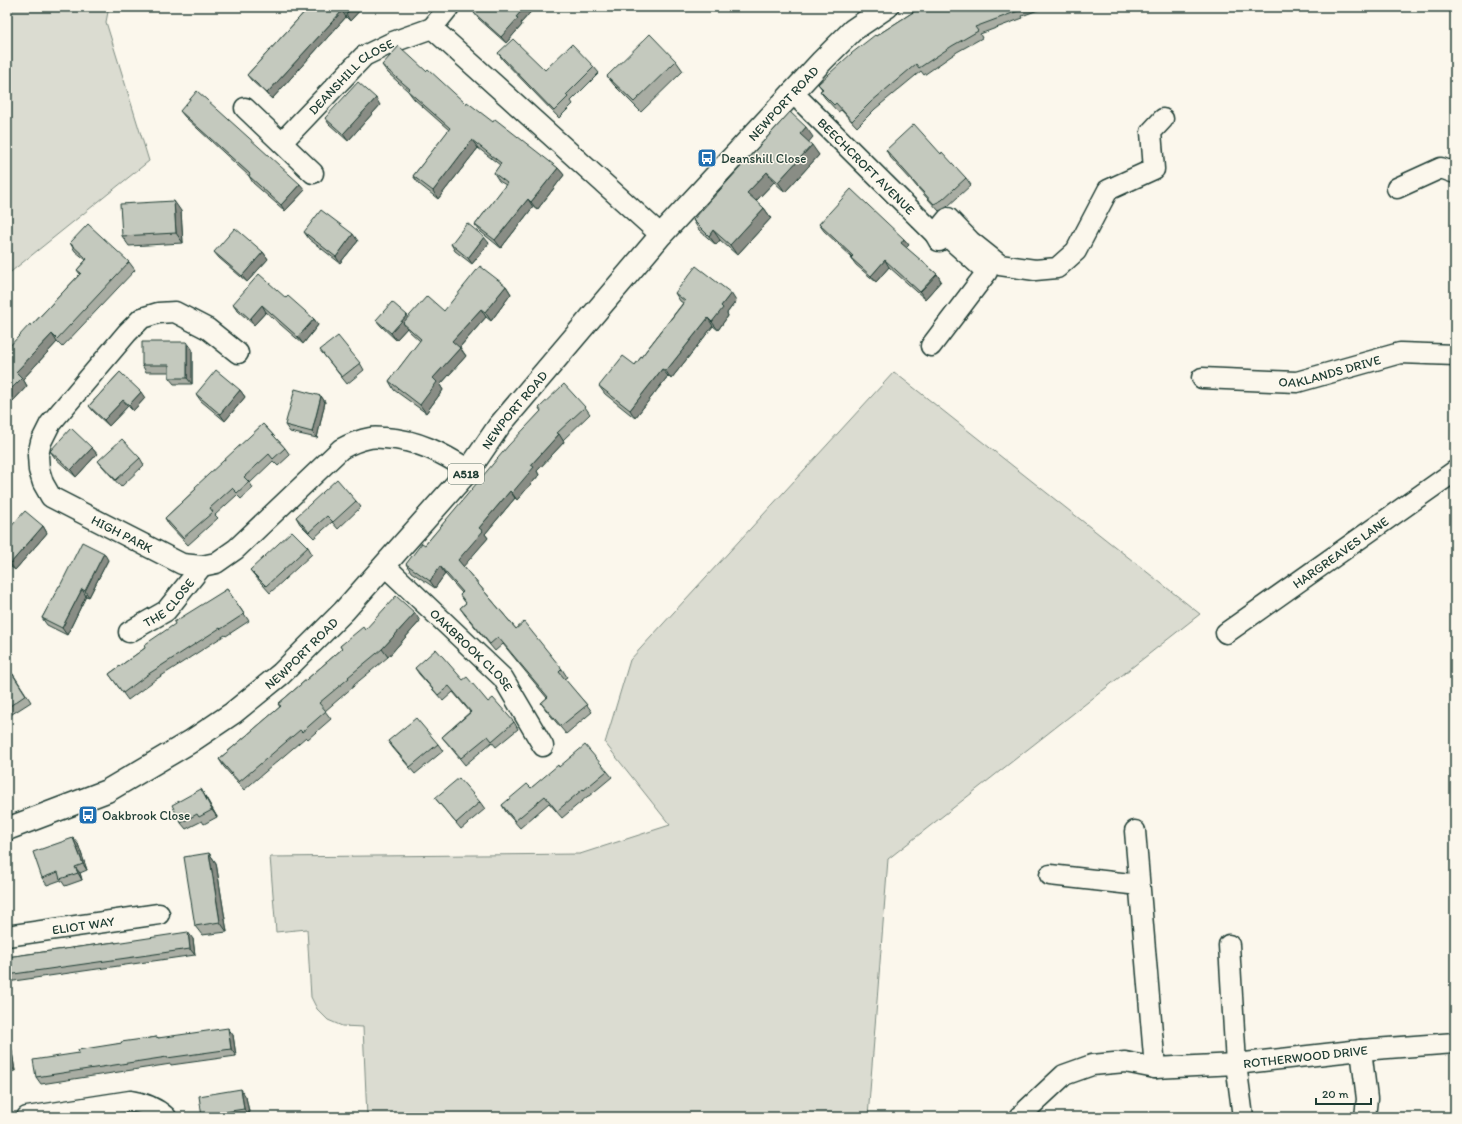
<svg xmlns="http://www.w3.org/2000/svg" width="1462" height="1124" font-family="Itim,sans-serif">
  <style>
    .green { fill: #dbdcd1; stroke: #7d8c82 }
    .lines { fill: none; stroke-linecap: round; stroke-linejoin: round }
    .minor-casing { stroke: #1f3d34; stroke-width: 23 }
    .highway-casing { stroke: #1f3d34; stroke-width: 25 }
    .minor { stroke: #fbf7ec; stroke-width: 20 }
    .highway { stroke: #fbf7ec; stroke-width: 22 }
    .wall { fill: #a9ada3; stroke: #1f3d34 }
    .shaded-wall { fill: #898d85; stroke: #1f3d34 }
    .building { fill: #c4c9be; stroke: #1f3d34 }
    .labels { text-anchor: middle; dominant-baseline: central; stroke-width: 3; stroke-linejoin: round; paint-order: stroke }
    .shield { fill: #fbf7ec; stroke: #61756b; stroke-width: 1 }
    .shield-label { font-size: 12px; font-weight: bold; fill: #1f3d34 }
    .street-label { font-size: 13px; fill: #1f3d34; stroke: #fbf7ec }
    .poi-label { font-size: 13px; fill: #1f3d34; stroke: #fbf7ec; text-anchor: start }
  </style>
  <rect width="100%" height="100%" fill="#fbf7ec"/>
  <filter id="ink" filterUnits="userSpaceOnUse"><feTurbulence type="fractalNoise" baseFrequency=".025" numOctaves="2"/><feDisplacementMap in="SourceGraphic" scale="8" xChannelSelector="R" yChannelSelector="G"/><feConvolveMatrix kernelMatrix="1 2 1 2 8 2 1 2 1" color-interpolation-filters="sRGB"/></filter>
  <g filter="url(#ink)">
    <g class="green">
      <polygon points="7,7 109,7 106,22 149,161 7,275"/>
      <polygon points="894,372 1200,614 888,859 868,1117 367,1117 363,1027 342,1026 328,1020 317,1009 311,997 307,929 276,932 270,857 580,854 670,825 605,743 630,660"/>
    </g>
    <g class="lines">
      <defs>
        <g id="minor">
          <polyline points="449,7 432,28 661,235"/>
          <path id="s1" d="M792,92L935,234L939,241L947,236L987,272L931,346"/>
          <polyline points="245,108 313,173"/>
          <path id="s2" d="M282,142L364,56L393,42L432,28"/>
          <polyline points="1397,188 1441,168 1455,173"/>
          <polyline points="935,234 948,218 970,241 1000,265 1035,270 1057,268 1076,251 1108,190 1154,169 1151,132 1163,119"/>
          <path id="s3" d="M238,353L208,329L175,312L158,313L142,318L127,333L50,424L41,442L38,455L39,470L43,483L51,497L182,564L202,566L216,563L236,549L341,449C350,444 359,440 370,438C375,437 380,438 385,438C418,440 442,453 469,470"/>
          <path id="s4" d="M1202,378L1297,382L1400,353L1455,355"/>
          <path id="s5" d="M384,565L503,678L543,746"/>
          <path id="s6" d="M129,632L166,611L202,566"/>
          <path id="s7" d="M1226,633L1455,471"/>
          <polyline points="1135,831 1155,1068"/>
          <polyline points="1050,875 1139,885"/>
          <path id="s8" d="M7,936L159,914"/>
          <polyline points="1229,945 1236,1064 1243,1117"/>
          <polyline points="1361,1050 1367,1099 1365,1117"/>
          <path d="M27,1117L130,1101C144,1103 155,1107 166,1117"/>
          <path id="s9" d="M1019,1117L1064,1075L1092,1065L1125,1062L1155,1068L1236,1064L1361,1050L1455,1043"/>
        </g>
        <g id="highway">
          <path id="s10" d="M7,829L107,791L190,742L233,713L281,674L344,611L469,470L499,426L661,235L822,61L853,30L887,7"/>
        </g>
      </defs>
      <use href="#minor" class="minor-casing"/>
      <use href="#highway" class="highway-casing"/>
      <use href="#minor" class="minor"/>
      <use href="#highway" class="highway"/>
    </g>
    <g class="wall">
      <polygon points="309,7 363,7 350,21 346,17 272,99 252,81 247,75"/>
      <polygon points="480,7 535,7 521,23 522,25 506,43 479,19 474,13"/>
      <polygon points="921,7 1046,7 1022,16 1023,18 980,34 982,38 957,52 924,75 921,71 875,109 857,127 841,110 838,112 825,98 820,91 822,89 818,84 876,36"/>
      <polygon points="498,53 545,70 594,67 599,73 571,101 573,104 559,118 503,60"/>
      <polygon points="676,61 683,71 641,112 614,85 607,76"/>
      <polygon points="382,65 426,71 466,104 558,168 564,175 537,210 533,207 501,248 481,232 475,225 506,185 499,181 494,173 500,165 478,148 438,199 419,184 413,176 449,130 414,99 408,91 388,73"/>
      <polygon points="380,105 348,141 329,124 325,118"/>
      <polygon points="180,111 305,190 285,211 253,183 249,176 185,117"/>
      <polygon points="813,137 808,142 819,155 785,192 774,182 756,201 764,208 771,218 737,255 720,240 716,245 699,230 693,220"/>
      <polygon points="886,150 941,154 966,178 971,185 947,207 939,211 917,187 912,181 890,157"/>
      <polygon points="181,211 183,243 129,246 122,236"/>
      <polygon points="819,224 904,239 909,245 906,248 937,274 941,281 925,299 889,267 876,282 856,265 851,258 852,257 824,231"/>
      <polygon points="304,232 358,241 340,263 309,239"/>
      <polygon points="70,243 129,262 135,270 62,347 57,342 23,379 27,386 13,401 7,396 7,349 31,326 80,274 77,270 86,260 75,251"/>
      <polygon points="489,243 472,264 455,251 451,244"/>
      <polygon points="214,252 263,252 268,259 247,282 219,258"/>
      <polygon points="506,286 511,294 491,321 486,317 460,347 466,356 440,385 443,390 426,413 394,390 389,381 420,341 409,331 407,328 396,340 381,326 376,320 408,317 444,311"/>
      <polygon points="675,293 736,301 727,313 728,316 718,330 713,326 671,379 668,376 635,418 605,394 599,386 635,365 683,303 680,301"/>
      <polygon points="286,298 314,319 318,325 303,344 266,312 254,325 238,311 233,304"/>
      <polygon points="192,349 192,384 174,384 169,378 169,372 146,372 142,365"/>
      <polygon points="320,350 360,363 364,370 347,384"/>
      <polygon points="120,372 145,398 133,411 128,406 109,426 94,412 89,406"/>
      <polygon points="240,390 245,397 225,421 201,401 196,394"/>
      <polygon points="321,396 325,402 317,438 290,432 285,425"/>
      <polygon points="585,407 590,414 563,440 564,442 537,471 539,475 517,500 515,498 485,534 488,538 463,566 516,629 562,669 567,677 564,679 587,705 592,712 566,734 546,710 541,703 547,698 503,644 495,651 465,615 460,608 466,603 460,595 462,593 445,574 435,588 411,572 406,564 425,545 541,411 539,408"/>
      <polygon points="263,424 285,448 290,455 278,466 273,461 250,483 253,488 241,499 237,495 215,515 218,518 188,545 169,525 165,518 196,489"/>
      <polygon points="92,448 97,454 76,477 55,458 50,451"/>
      <polygon points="140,458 144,465 121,487 103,467 98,461"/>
      <polygon points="356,501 361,507 338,529 332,522 314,538 300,524 296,517"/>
      <polygon points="43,526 47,533 15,570 7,564 7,531"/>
      <polygon points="308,547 312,554 270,593 255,576 250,570"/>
      <polygon points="108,560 89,597 86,596 67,635 47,625 42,618 60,586"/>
      <polygon points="227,589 249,621 226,636 225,635 155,680 128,700 109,674"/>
      <polygon points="420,621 388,657 354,685 354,686 325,711 331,719 308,739 306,737 244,790 224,767 219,759 280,707 278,704 342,649 340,646 365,630"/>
      <polygon points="7,668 13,674 31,702 9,716 7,713"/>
      <polygon points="415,668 463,680 488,702 514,722 518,729 496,747 492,742 465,765 447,743 442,737 470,712 453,692 443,701 419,674"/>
      <polygon points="388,741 438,744 443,751 415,774 393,748"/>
      <polygon points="559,767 607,771 612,777 589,796 588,796 562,818 549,803 520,828 506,812 502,805 531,788"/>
      <polygon points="205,796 217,817 204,824 202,821 186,829 181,823"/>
      <polygon points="435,798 480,802 485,809 461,829 440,804"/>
      <polygon points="78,844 87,870 80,873 82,880 65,886 61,880 47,885 42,878"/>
      <polygon points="209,853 216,863 227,932 202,935 195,926"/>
      <polygon points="193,939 195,955 7,982 7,957 115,942 116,943"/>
      <polygon points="7,1030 9,1033 15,1071 7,1072"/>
      <polygon points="233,1035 236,1056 171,1065 171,1064 41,1084 36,1077 79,1053 122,1043 157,1037 159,1038"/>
      <polygon points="246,1097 250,1117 202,1117"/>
    </g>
    <g class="shaded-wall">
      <polygon points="353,7 363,7 350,21 346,14"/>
      <polygon points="525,7 535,7 521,23 522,25 506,43 501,37 516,17"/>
      <polygon points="342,11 346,17 272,99 267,93"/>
      <polygon points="376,98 380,105 348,141 343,134"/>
      <polygon points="806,127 813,137 807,144 800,134"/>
      <polygon points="472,140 478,148 438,199 433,191"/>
      <polygon points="812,145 819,155 785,192 778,182"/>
      <polygon points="558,168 564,175 537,210 531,202"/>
      <polygon points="767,172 774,182 754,203 747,193"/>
      <polygon points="300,184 305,190 285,211 281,205"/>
      <polygon points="528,199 533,207 501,248 495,240"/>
      <polygon points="174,201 181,211 183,243 176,233"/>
      <polygon points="764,208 771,218 737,255 730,245"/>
      <polygon points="713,230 720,240 716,245 709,236"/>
      <polygon points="353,234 358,241 340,263 336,257"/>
      <polygon points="484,237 489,243 472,264 468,258"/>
      <polygon points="904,239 909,245 905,249 901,243"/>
      <polygon points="263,252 268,259 247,282 242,276"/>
      <polygon points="885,260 889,267 876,282 871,276"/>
      <polygon points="937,274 941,281 925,299 920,292"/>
      <polygon points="506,286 511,294 491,321 485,312"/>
      <polygon points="731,293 736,301 727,313 728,316 718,330 712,322 721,306"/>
      <polygon points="262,305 266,312 254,325 250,319"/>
      <polygon points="481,309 486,317 458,349 452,341"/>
      <polygon points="407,315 412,322 403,323 407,328 396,340 391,333"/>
      <polygon points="708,318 713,326 671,379 666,371"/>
      <polygon points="314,319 318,325 303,344 298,337"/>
      <polygon points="52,334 57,342 23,379 27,386 13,401 7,393 16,372"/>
      <polygon points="187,342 192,349 192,384 187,378"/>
      <polygon points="460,348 466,356 440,385 443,390 426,413 420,405 433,378"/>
      <polygon points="662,369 668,376 635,418 630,410"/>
      <polygon points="240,390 245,397 225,421 220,414"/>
      <polygon points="141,392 145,398 133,411 129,405"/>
      <polygon points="321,396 325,402 317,438 312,432"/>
      <polygon points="123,400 128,406 109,426 104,420"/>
      <polygon points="559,434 564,442 537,471 539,475 517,500 512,493 531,465"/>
      <polygon points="92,448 97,454 76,477 71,470"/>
      <polygon points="510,491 515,498 485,534 488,538 463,567 458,560 479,528"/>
      <polygon points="43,526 47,533 15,570 10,564"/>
      <polygon points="104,553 108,560 89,597 85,591"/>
      <polygon points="440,566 445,574 435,588 430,581"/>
      <polygon points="82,589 86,596 67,635 62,628"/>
      <polygon points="415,613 420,621 388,657 382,649"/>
      <polygon points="201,789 217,817 212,810"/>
      <polygon points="73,838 78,844 87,870 83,864"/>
      <polygon points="209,853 216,863 227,932 220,922"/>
      <polygon points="75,867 80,873 82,880 78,873"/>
      <polygon points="188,932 193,939 195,955 190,949"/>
      <polygon points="228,1028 233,1035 236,1056 231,1049"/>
      <polygon points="7,1030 9,1033 15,1071 10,1065 7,1043"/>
      <polygon points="241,1089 246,1097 250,1117 244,1109"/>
    </g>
    <g class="building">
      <polygon points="309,7 353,7 346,14 342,11 267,93 247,75"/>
      <polygon points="480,7 525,7 516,17 518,18 501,37 474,13"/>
      <polygon points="921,7 1023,7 1017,9 1018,11 975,27 978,31 952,46 919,68 916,64 871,102 852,121 836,103 834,105 820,91 823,89 818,84 852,53 875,35 876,36"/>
      <polygon points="650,34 676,61 634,102 607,76"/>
      <polygon points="513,39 545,70 572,44 594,67 566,95 568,97 554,111 498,53"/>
      <polygon points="399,46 426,71 428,69 466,104 467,102 493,122 495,119 558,168 531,202 528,199 495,240 475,225 507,183 494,173 501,163 472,140 433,191 413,176 450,128 408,91 410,89 382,65"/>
      <polygon points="358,82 376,98 343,134 325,118"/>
      <polygon points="197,91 300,184 281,205 249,176 250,174 180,111"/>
      <polygon points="790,112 806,127 800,134 812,145 778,182 767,172 747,193 764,208 730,245 713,230 709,236 693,220"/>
      <polygon points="914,124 941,154 942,152 966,178 942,200 934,204 912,180 913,180 886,150"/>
      <polygon points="851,189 904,239 901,243 937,274 920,292 885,260 871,276 851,258 853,256 819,224"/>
      <polygon points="174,201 176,233 122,236 120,204"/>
      <polygon points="321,210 353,234 336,257 304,232"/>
      <polygon points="467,223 484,237 468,258 451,244"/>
      <polygon points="88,224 129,262 57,339 52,334 16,372 22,378 7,393 7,349 30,324 31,326 81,273 77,270 87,259 70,243"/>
      <polygon points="235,228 263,252 242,276 214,252"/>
      <polygon points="480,266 506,286 485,312 481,309 452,341 460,348 433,378 437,382 420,405 389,381 421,339 403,323 427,296 444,311"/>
      <polygon points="696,266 731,293 721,306 723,308 712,322 708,318 666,371 662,369 630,410 599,386 623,356 635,365 685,301 675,293"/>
      <polygon points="259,274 286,298 288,296 314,319 298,337 262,305 250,319 233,304"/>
      <polygon points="392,302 407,315 391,333 376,320"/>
      <polygon points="338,336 360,363 342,377 320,350"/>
      <polygon points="142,342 187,342 187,378 169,378 169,365 142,365"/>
      <polygon points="216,370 240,390 220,414 196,394"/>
      <polygon points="120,372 141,392 129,405 123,400 104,420 89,406"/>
      <polygon points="564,384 585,407 557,433 559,434 531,465 534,467 512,493 510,491 479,528 483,531 458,560 516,629 524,622 562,669 559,672 587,705 561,726 541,703 548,697 498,637 490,644 460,608 466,603 460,595 463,592 440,566 430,581 406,564 422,543 425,545 508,446 541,411 539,408"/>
      <polygon points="295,389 321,396 312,432 285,425"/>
      <polygon points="263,424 285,448 273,459 269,454 244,477 249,482 237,493 232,488 210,508 213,512 183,538 165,518 196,489 195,487"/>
      <polygon points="71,428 92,448 71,470 50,451"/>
      <polygon points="122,439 140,458 116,480 98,461"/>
      <polygon points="337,479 356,501 333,522 327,516 309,532 296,517"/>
      <polygon points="25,511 43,526 10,564 7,561 7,531"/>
      <polygon points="292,531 308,547 266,586 250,570"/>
      <polygon points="82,542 104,553 85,591 82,589 62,628 42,618 59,586 60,586"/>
      <polygon points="227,589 244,614 221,629 220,628 150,673 123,693 109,674 145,648 144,645 175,624 174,622"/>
      <polygon points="396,596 415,613 382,649 348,677 349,678 319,703 326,711 302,732 300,730 239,782 219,759 281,706 278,704 342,649 340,646 363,627 365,630"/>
      <polygon points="436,649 463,680 467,677 488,702 493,698 514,722 492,741 488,736 461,758 442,737 471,712 449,686 438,695 415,668"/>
      <polygon points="8,667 26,695 7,708 7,668"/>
      <polygon points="416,718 438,744 410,767 388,741"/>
      <polygon points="585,745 607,771 584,790 583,789 557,811 545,796 515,821 502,805 527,784 531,788 558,765 559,767"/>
      <polygon points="459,778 480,802 456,823 435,798"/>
      <polygon points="201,789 212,810 199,817 197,814 181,823 172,805"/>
      <polygon points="73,838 83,864 75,867 78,873 60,879 58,872 42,878 33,852"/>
      <polygon points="209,853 220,922 195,926 184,857"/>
      <polygon points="188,932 190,949 7,975 7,957 115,942 115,943"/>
      <polygon points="228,1028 231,1049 167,1058 167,1057 36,1077 33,1060 79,1053 78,1050 122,1043 121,1042 157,1037 158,1038"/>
      <polygon points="7,1043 10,1065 7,1065"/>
      <polygon points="241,1089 244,1109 218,1113 218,1117 202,1117 199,1096"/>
      <polygon points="128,1115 128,1117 115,1117"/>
    </g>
  </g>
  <defs>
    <symbol id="bus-square" viewBox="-11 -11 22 22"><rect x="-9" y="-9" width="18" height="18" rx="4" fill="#1f6fb2" stroke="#fbf7ec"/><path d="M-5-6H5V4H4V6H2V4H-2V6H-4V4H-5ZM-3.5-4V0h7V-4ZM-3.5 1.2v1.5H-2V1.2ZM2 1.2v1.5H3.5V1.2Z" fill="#fff"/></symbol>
  </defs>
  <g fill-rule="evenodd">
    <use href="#bus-square" x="696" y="147" width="22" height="22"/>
    <use href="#bus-square" x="77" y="804" width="22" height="22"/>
  </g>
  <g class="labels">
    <rect class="shield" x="448" y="464" width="36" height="20" rx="3"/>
    <g class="shield-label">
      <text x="466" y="474">A518</text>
    </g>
    <g class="street-label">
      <text stroke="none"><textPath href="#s2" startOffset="96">DEANSHILL CLOSE</textPath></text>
      <text stroke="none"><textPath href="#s10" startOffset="1078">NEWPORT ROAD</textPath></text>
      <text stroke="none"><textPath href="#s1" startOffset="105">BEECHCROFT AVENUE</textPath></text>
      <text stroke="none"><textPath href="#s4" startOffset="129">OAKLANDS DRIVE</textPath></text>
      <text stroke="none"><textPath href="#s10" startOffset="670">NEWPORT ROAD</textPath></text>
      <text stroke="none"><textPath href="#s3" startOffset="408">HIGH PARK</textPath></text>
      <text stroke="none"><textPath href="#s7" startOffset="140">HARGREAVES LANE</textPath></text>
      <text stroke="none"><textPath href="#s6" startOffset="50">THE CLOSE</textPath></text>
      <text stroke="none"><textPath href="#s5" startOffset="122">OAKBROOK CLOSE</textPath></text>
      <text stroke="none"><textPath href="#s10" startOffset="346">NEWPORT ROAD</textPath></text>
      <text stroke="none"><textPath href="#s8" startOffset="77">ELIOT WAY</textPath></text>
      <text stroke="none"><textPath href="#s9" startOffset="306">ROTHERWOOD DRIVE</textPath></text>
    </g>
    <g class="poi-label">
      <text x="721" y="158">Deanshill Close</text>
      <text x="102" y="815">Oakbrook Close</text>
    </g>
  </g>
  <rect width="1462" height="1124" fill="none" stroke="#fbf7ec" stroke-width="24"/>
  <rect x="12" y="12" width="1438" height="1100" fill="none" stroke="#1f3d34" stroke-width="1.5" filter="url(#ink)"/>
  <path d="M1316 1098v6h55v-6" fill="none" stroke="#1f3d34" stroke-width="2"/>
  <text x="1322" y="1098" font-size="12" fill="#1f3d34" stroke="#fbf7ec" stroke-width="3" paint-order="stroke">20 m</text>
</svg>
